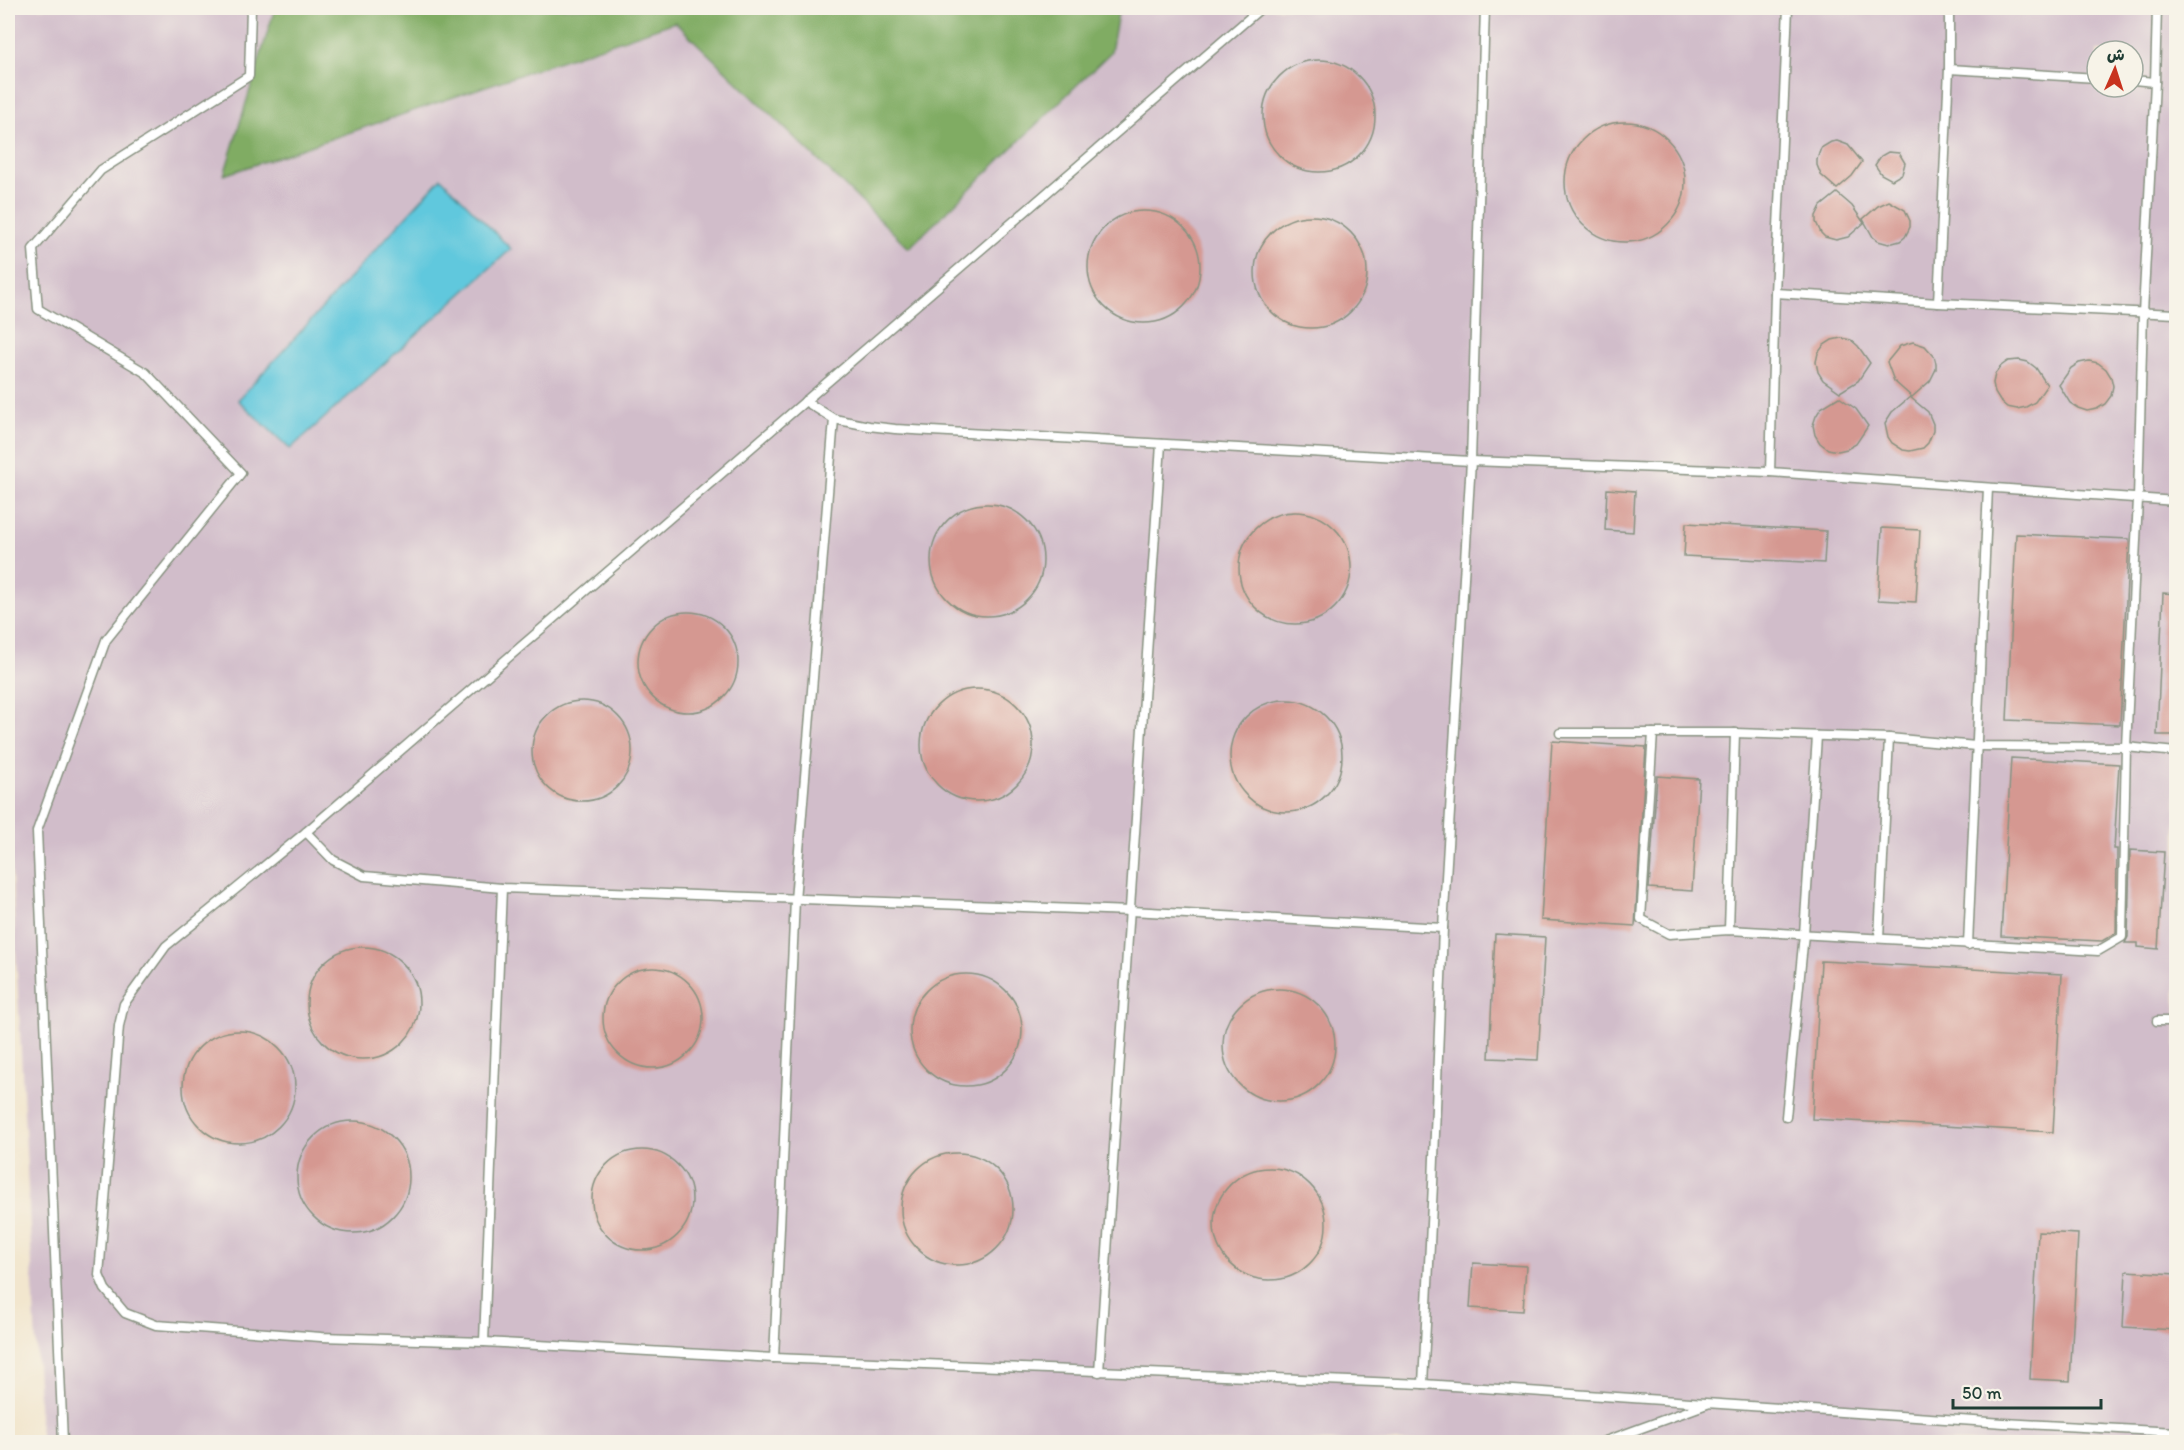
<svg xmlns="http://www.w3.org/2000/svg" width="2184" height="1450" font-family="Itim,'Playpen Sans Arabic',sans-serif">
  <style>
    .industrial { fill: #d1bdca; fill-rule: evenodd }
    .forest { fill: #80ac63; stroke: #50744c; stroke-width: 1.5 }
    .water { fill: #61c8dd; stroke: #408288; stroke-width: 1.5 }
    .building { fill: #d59891 }
    .lines { fill: none; stroke-linecap: round; stroke-linejoin: round }
    .lane-casing { stroke: #889281; stroke-width: 11 }
    .lane { stroke: #fff; stroke-width: 8 }
  </style>
  <rect width="100%" height="100%" fill="#f7f3e8"/>
  <filter id="ink" filterUnits="userSpaceOnUse"><feTurbulence type="fractalNoise" baseFrequency=".0167" numOctaves="2"/><feDisplacementMap in="SourceGraphic" scale="12" xChannelSelector="R" yChannelSelector="G"/><feConvolveMatrix kernelMatrix="1 2 1 2 8 2 1 2 1" color-interpolation-filters="sRGB"/></filter>
  <filter id="wash" filterUnits="userSpaceOnUse"><feTurbulence type="fractalNoise" baseFrequency=".008" numOctaves="4" result="noise"/><feDisplacementMap in="SourceGraphic" scale="24" xChannelSelector="R" yChannelSelector="G"/><feGaussianBlur stdDeviation="1.35" result="paint"/><feColorMatrix in="noise" values="0 0 0 0 0 0 0 0 0 0 0 0 0 0 0 0 0 1.4 0 .05"/><feComposite in="paint" operator="in"/></filter>
  <g filter="url(#wash)">
    <rect width="100%" height="100%" fill="#f2e6ce"/>
    <path class="industrial" d="M8,8H2176V1442H41L8,798ZM2097,51H2133V87H2097Z"/>
    <polygon class="forest" points="275,8 1119,8 1111,52 909,248 675,22 224,175"/>
    <polygon class="water" points="441,178 511,249 290,449 238,400"/>
    <g id="blocks">
      <g class="building">
        <circle cx="1319" cy="116" r="56"/>
        <circle cx="1625" cy="182" r="60"/>
        <polygon points="1837,141 1848,145 1862,162 1852,176 1837,189 1821,175 1817,165 1817,159 1821,148 1831,142"/>
        <polygon points="1888,152 1899,153 1905,163 1902,174 1892,180 1881,174 1875,165 1881,156"/>
        <polygon points="1837,193 1852,206 1864,223 1848,237 1836,240 1825,237 1821,233 1816,222 1816,216 1821,206"/>
        <polygon points="1889,201 1905,210 1910,221 1910,227 1905,237 1900,241 1889,244 1878,241 1873,237 1863,219 1878,206"/>
        <circle cx="1144" cy="267" r="56"/>
        <circle cx="1311" cy="272" r="56"/>
        <polygon points="1841,338 1851,340 1858,346 1870,363 1858,381 1840,392 1823,380 1818,372 1816,362 1818,353 1824,345 1832,340"/>
        <polygon points="1913,342 1925,346 1934,356 1936,363 1936,369 1930,381 1912,397 1894,381 1887,362 1900,346"/>
        <polygon points="2019,360 2028,362 2036,368 2047,385 2035,402 2026,407 2017,409 2007,407 2000,401 1995,393 1993,383 1995,374 2001,366 2008,361"/>
        <polygon points="2089,361 2098,363 2106,369 2111,377 2113,386 2111,396 2105,404 2097,409 2087,411 2078,408 2070,403 2059,385 2071,368 2079,363"/>
        <polygon points="1839,397 1856,409 1868,426 1856,444 1847,449 1838,451 1828,449 1820,443 1815,435 1813,425 1816,416 1821,408"/>
        <polygon points="1910,397 1928,412 1933,424 1933,431 1928,443 1923,448 1910,451 1903,450 1892,443 1888,437 1885,423 1892,412"/>
        <polygon points="1607,489 1635,491 1633,532 1605,530"/>
        <circle cx="987" cy="560" r="56"/>
        <circle cx="1295" cy="568" r="56"/>
        <polygon points="1686,523 1826,531 1824,563 1684,556"/>
        <polygon points="1882,528 1920,530 1916,602 1878,600"/>
        <polygon points="2016,534 2129,539 2120,725 2007,720"/>
        <polygon points="2163,593 2176,594 2176,735 2157,735"/>
        <circle cx="688" cy="662" r="50"/>
        <circle cx="977" cy="745" r="56"/>
        <circle cx="1286" cy="756" r="56"/>
        <circle cx="582" cy="751" r="50"/>
        <polygon points="1552,741 1646,747 1635,926 1541,920"/>
        <polygon points="2011,758 2119,764 2114,849 2117,849 2116,933 2102,941 2001,936"/>
        <polygon points="1657,776 1699,779 1692,891 1649,888"/>
        <polygon points="2130,850 2164,852 2158,949 2138,947 2138,943 2125,943 2128,937"/>
        <polygon points="1495,934 1545,937 1538,1060 1489,1058"/>
        <circle cx="363" cy="1003" r="56"/>
        <polygon points="1821,961 2062,974 2053,1132 1812,1119"/>
        <circle cx="653" cy="1018" r="50"/>
        <circle cx="966" cy="1030" r="56"/>
        <circle cx="1279" cy="1045" r="56"/>
        <circle cx="239" cy="1087" r="56"/>
        <circle cx="353" cy="1177" r="56"/>
        <circle cx="642" cy="1200" r="50"/>
        <circle cx="957" cy="1209" r="56"/>
        <circle cx="1270" cy="1224" r="56"/>
        <polygon points="2038,1232 2078,1234 2070,1381 2030,1379"/>
        <polygon points="1473,1263 1526,1266 1523,1311 1470,1308"/>
        <polygon points="2126,1271 2176,1274 2176,1330 2123,1327"/>
      </g>
    </g>
  </g>
  <g filter="url(#ink)">
    <use href="#blocks" fill-opacity="0" stroke="#889281" stroke-width="1.5"/>
    <g class="lines">
      <defs>
        <g id="lane">
          <polyline points="1261,8 306,832 166,946 124,1004 119,1026 99,1275 105,1289 125,1313 156,1325 321,1337 484,1342 774,1358 1423,1384 2004,1423 2176,1432"/>
          <polyline points="1949,69 2097,78"/>
          <polyline points="2133,80 2155,82"/>
          <polyline points="1775,293 1938,303 2176,314"/>
          <polyline points="1938,303 1949,69 1949,8"/>
          <polyline points="805,401 834,419 869,426 895,429 1471,461 1770,472 2176,501"/>
          <polyline points="1770,472 1775,293 1788,8"/>
          <polyline points="1560,733 1735,733 1889,738 1976,746 2126,747 2176,752"/>
          <polyline points="1653,733 1641,919 1669,934 1729,930 2098,951 2122,937 2126,747 2138,499 2143,313 2155,82 2157,8"/>
          <polyline points="306,832 333,860 364,876 502,888 1131,911 1443,928"/>
          <polyline points="1729,930 1735,733"/>
          <polyline points="1879,938 1889,738"/>
          <polyline points="1968,945 1988,488"/>
          <polyline points="2157,1021 2176,1021"/>
          <polyline points="1786,1117 1804,934 1817,736"/>
          <polyline points="484,1342 502,888"/>
          <polyline points="774,1358 795,900 834,419"/>
          <polyline points="1099,1372 1161,444"/>
          <polyline points="1423,1384 1433,1184 1443,928 1471,461 1485,8"/>
          <polyline points="63,1442 37,831 106,640 241,473 146,373 38,309 33,249 101,170 249,76 251,8"/>
          <polyline points="1603,1442 1707,1404"/>
        </g>
      </defs>
      <use href="#lane" class="lane-casing"/>
      <use href="#lane" class="lane"/>
    </g>
  </g>
  <rect width="2184" height="1450" fill="none" stroke="#f7f3e8" stroke-width="30"/>
  <g transform="translate(2115 69) rotate(3)"><circle r="28" fill="#f7f3e8" stroke="#a1aaa0" stroke-width="1.5"/>
  <path d="M0-4.5L10 22L0 15L-10 22Z" fill="#c8321e"/>
  <text y="-9" font-size="16" font-weight="bold" text-anchor="middle" fill="#1f3d34">ش</text>
  </g>
  <path d="M1953 1399v9h148v-9" fill="none" stroke="#1f3d34" stroke-width="3"/>
  <text x="1962" y="1399" font-size="18" fill="#1f3d34" stroke="#f7f3e8" stroke-width="4.5" paint-order="stroke">50 m</text>
</svg>
